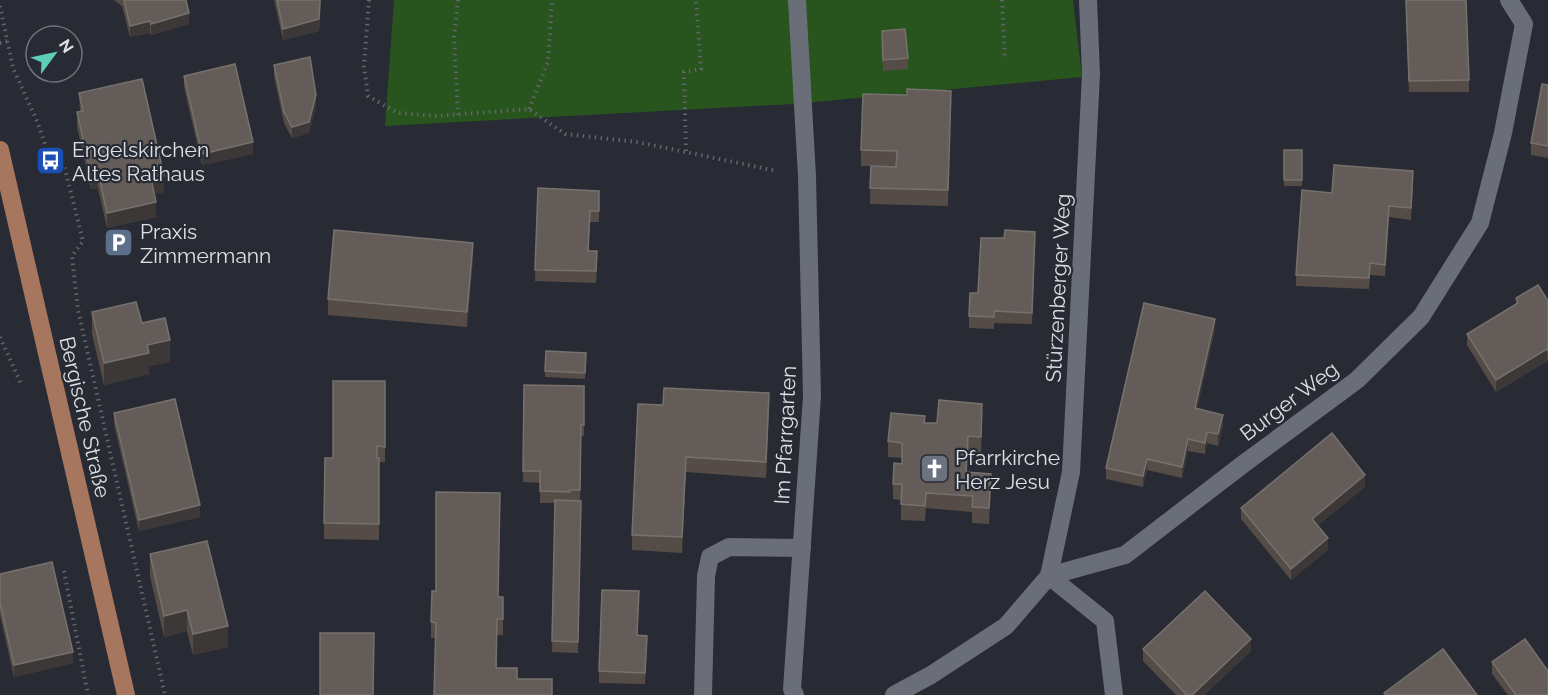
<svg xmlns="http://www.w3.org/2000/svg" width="1548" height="695" font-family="Raleway,sans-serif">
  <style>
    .green { fill: #28541d }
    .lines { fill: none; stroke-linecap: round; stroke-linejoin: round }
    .path { stroke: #62656d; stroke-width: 4; stroke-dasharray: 1.5 4.5; stroke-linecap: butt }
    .minor { stroke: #6a6e79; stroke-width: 18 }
    .major { stroke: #a6765e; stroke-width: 18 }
    .wall { fill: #554c47 }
    .shaded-wall { fill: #3d3838 }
    .building { fill: #645c58; stroke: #77716e; stroke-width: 1.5 }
    .labels { text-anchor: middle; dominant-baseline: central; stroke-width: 4.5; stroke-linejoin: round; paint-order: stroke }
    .poi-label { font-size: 21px; fill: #dde0e6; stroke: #282b34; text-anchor: start }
    .street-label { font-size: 21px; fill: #dde0e6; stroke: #282b34 }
  </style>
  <rect width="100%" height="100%" fill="#282b34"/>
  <polygon class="green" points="394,0 1073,0 1082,77 793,104 385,126"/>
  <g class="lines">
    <g class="path">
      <polyline points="369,0 364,66 368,96 398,113 436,116 529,109 565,134 637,142 777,171"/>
      <polyline points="458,0 454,36 458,115"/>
      <polyline points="1002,0 1005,60"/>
      <polyline points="0,6 13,68 37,121 51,161 64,165 83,241 72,256 78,310 165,695"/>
      <polyline points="0,43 8,41"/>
      <polyline points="529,109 548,62 552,0"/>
      <polyline points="686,151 684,72 701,69 696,0"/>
      <polyline points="0,337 22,386"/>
      <polyline points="64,571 88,695"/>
    </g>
    <g class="minor">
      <polyline points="1049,576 1071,472 1091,74 1088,0"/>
      <polyline points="1049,576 1105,621 1114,695"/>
      <polyline points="703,695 706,576 710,557 729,547 802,548"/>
      <polyline points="795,695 792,689 812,396 807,176 797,0"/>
      <polyline points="894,695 931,675 1006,626 1049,576 1125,555 1242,465 1357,380 1421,317 1480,223 1503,133 1524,24 1509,0"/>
    </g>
    <polyline class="major" points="0,150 126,695"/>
  </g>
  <g class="wall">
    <polygon points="114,0 186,0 189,24 151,35 150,33 130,37 122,6"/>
    <polygon points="274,0 321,0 319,31 283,40"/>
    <polygon points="1406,12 1469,80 1469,92 1409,92"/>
    <polygon points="882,31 908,58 908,69 883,71"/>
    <polygon points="274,65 316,106 309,133 292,138 284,123 274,76"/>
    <polygon points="184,76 253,154 202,165 184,87"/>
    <polygon points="1548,85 1548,158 1531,155 1531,143"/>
    <polygon points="951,91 948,206 870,204 871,166 861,166 861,150 907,95"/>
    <polygon points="79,93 164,192 154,194 156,217 107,228 98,188 91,189 77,127 77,112 80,111"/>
    <rect x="1284" y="150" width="18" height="36"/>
    <polygon points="1413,182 1411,220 1389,217 1385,276 1370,275 1369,289 1296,286 1296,275 1332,193"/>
    <polygon points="538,188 599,202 599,222 590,222 589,242 589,251 597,263 596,283 535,281"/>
    <polygon points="1035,244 1032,324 994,323 994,329 969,328 969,316"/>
    <polygon points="473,258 467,327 328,315 328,299"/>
    <polygon points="1516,298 1548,301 1548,363 1547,361 1496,392 1467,345 1467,334 1516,304"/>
    <polygon points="92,312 142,323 170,362 149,366 149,374 104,385 92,334"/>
    <polygon points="1215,330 1197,408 1223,426 1218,446 1207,443 1205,454 1188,451 1182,478 1147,470 1143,487 1106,479 1106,468"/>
    <polygon points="546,351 586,353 585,379 545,377"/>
    <polygon points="385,381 385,462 379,462 379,540 324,539 325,458 333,458"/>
    <polygon points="524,385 584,386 584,436 581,436 578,653 552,652 555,503 540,503 540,483 523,482"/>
    <polygon points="663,405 769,408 766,478 686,472 682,553 632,550 632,535"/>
    <polygon points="114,413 200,517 139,531 114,424"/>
    <polygon points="982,419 981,453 968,452 967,472 991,489 989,524 972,523 972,512 926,508 925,521 901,520 901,500 893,499 893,484 902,464 902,458 888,457 888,441 925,423 937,423"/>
    <polygon points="1365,487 1317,526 1328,550 1291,580 1241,519 1241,508"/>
    <polygon points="150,554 228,647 193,655 187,631 164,637 150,576"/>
    <polygon points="0,574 73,663 14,677 0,615"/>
    <polygon points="498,597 503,597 503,635 497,635 497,668 517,679 434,695 435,638 431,638 431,622"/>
    <polygon points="638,635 647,636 645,684 599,683 599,671"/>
    <polygon points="1143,649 1251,651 1204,695 1176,695 1143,661"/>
    <polygon points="1492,662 1548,695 1508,695 1492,674"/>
  </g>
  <g class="shaded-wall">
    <polygon points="320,0 321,0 319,31 283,40 283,29"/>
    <polygon points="189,13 189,24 151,35 151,24"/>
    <polygon points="150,21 150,33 130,37 130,26"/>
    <polygon points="316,95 316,106 309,133 292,138 292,127"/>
    <polygon points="253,142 253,154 202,165 202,154"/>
    <polygon points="98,172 98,188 91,189 91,174"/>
    <polygon points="164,176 164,192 151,195 151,179"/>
    <polygon points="156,202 156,217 107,228 107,213"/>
    <polygon points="1389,206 1389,217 1385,276 1385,265"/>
    <polygon points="473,243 473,258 467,327 467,312"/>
    <polygon points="1215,319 1215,330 1195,419 1195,408"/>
    <polygon points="170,340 170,362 149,366 149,374 104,385 104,363 147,345"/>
    <polygon points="1547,349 1547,361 1496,392 1496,380"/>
    <polygon points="769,393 769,408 766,478 766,462"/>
    <polygon points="982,404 982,419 981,453 981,437"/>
    <polygon points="1223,415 1223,426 1218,446 1218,434"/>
    <polygon points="1207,432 1207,443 1205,454 1205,443"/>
    <polygon points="1188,439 1188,451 1182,478 1182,467"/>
    <polygon points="686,457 686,472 682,553 682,537"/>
    <polygon points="1147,459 1147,470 1143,487 1143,476"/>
    <polygon points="991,474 991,489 989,524 989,508"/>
    <polygon points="1365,475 1365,487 1312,530 1312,519"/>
    <polygon points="200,505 200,517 139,531 139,520"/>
    <polygon points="1328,538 1328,550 1291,580 1291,569"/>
    <polygon points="187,610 187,631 164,637 164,616"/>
    <polygon points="228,626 228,647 193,655 193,634"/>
    <polygon points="1251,639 1251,651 1204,695 1192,695"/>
    <polygon points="73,652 73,663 14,677 14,665"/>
  </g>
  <g class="building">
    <polygon points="124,0 186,0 189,13 151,24 150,21 130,26"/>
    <polygon points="277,0 320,0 319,19 283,29"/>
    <polygon points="1406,0 1466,0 1469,80 1409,81"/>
    <polygon points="905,29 908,58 883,60 882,31"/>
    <polygon points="310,57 316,95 309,122 292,127 284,112 274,65"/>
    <polygon points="235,64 253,142 202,154 184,76"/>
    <polygon points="142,79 164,176 151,179 156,202 107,213 98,172 91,174 77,112 83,111 79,93"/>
    <polygon points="1542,84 1548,85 1548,146 1531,143"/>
    <polygon points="907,89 951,91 948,190 870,188 871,166 896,167 897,151 861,150 863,94 907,95"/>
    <rect x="1284" y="150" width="18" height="30"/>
    <polygon points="1334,165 1413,171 1411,208 1389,206 1385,265 1370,263 1369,278 1296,275 1302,190 1332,193"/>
    <polygon points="538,188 599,191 599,211 590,211 589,230 588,251 597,251 596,271 535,270"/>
    <polygon points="334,230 473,243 467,312 328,299"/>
    <polygon points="1005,230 1035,232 1032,313 994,311 994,317 969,316 970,293 978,293 981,238 1004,238"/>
    <polygon points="1538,285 1548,301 1548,351 1547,349 1496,380 1467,334 1518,303 1516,298"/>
    <polygon points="136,302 142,323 165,318 170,340 147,345 149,353 104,363 92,312"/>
    <polygon points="1144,303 1215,319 1195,408 1223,415 1218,434 1207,432 1205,443 1188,439 1182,467 1147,459 1143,476 1106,468"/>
    <polygon points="546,351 586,353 585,373 545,371"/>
    <polygon points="333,381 385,381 385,447 377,446 377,458 379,458 379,524 324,523 325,458 333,458"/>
    <polygon points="524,385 584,386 584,425 581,425 580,490 570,490 570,492 540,491 540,471 523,471"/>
    <polygon points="664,388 769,393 766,462 686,457 682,537 632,535 638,404 663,405"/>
    <polygon points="175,399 200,505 139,520 114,413"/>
    <polygon points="939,400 982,404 981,437 968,436 966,472 991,474 989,508 972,507 973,496 926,493 925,506 901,504 902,484 893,484 894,463 902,464 902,443 888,441 891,413 925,416 924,423 937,423"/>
    <polygon points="1332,433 1365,475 1312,519 1328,538 1291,569 1241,508"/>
    <polygon points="436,492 500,493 498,597 503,597 503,619 497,619 496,668 517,668 517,679 552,679 552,695 434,695 436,623 431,622 432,591 436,591"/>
    <polygon points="555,500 581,501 578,642 552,641"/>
    <polygon points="207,541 228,626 193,634 187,610 164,616 150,554"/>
    <polygon points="52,562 73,652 14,665 0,603 0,574"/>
    <polygon points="602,590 639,591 637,635 647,636 645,673 599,671"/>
    <polygon points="1205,591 1251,639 1192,695 1187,695 1143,649"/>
    <polygon points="320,633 374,633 373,695 320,695"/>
    <polygon points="1525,639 1548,671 1548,695 1516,695 1492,662"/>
    <polygon points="1443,649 1477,695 1386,695 1384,693"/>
  </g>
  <defs>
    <symbol id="bus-square" viewBox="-11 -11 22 22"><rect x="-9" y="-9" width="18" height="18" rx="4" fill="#1a4fb4" stroke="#282b34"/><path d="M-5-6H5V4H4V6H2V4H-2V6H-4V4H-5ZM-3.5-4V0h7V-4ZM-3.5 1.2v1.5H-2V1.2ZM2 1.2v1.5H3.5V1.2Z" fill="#fff"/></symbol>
    <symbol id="parking-square" viewBox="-11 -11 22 22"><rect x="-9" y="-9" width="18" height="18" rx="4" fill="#5c6f8a" stroke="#282b34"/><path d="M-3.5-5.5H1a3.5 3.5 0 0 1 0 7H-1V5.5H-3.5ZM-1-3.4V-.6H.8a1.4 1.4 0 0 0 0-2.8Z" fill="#fff"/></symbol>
    <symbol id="church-square" viewBox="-11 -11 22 22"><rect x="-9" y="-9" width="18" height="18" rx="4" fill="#6b7280" stroke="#282b34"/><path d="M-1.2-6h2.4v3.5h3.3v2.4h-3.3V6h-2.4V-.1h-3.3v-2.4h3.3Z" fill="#fff"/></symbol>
  </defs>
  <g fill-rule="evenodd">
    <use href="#bus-square" x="34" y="144" width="33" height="33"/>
    <use href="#parking-square" x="102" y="226" width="33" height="33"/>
    <use href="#church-square" x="918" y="452" width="33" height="33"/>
  </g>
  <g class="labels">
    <g class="poi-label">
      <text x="72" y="149">Engelskirchen<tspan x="72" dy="24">Altes Rathaus</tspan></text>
      <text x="140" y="231">Praxis<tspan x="140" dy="24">Zimmermann</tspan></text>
      <text x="955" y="457">Pfarrkirche<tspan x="955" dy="24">Herz Jesu</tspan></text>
    </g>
    <g class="street-label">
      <text transform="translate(1058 288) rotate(-87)">Stürzenberger Weg</text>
      <text transform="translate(1289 401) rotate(-37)">Burger Weg</text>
      <text transform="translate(85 417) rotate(77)">Bergische Straße</text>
      <text transform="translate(785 435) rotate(-87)">Im Pfarrgarten</text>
    </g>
  </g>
  <g transform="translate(54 54) rotate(57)"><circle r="28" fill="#282b34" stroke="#70737b" stroke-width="1.5"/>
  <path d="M0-4.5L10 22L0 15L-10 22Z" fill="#5eceb8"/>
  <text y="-9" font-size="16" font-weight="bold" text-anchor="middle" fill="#dde0e6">N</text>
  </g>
</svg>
